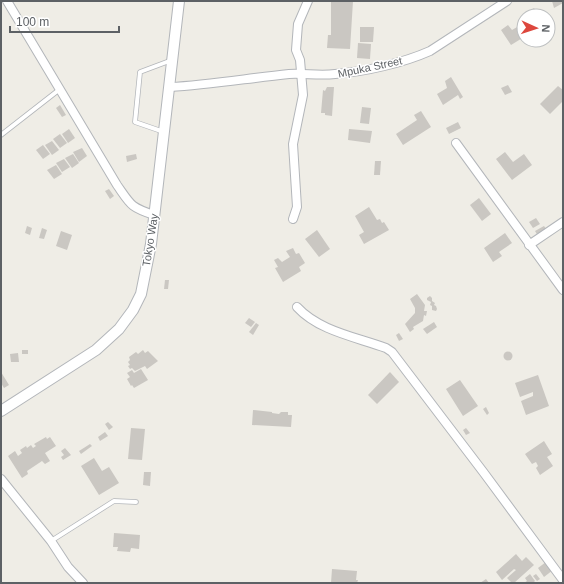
<svg xmlns="http://www.w3.org/2000/svg" width="564" height="584" font-family="Helvetica,sans-serif">
  <style>
    .building { fill: #cac7c2 }
    .lines { fill: none; stroke-linecap: round; stroke-linejoin: round }
    .service-casing { stroke: #b3b6ba; stroke-width: 5.5 }
    .minor-casing { stroke: #b3b6ba; stroke-width: 10 }
    .tertiary-casing { stroke: #b3b6ba; stroke-width: 12 }
    .service { stroke: #fff; stroke-width: 4 }
    .minor { stroke: #fff; stroke-width: 8 }
    .tertiary { stroke: #fff; stroke-width: 10 }
    .labels { text-anchor: middle; dominant-baseline: central; stroke-width: 3; stroke-linejoin: round; paint-order: stroke }
    .street-label { font-size: 11px; fill: #5d6165; stroke: #fff }
  </style>
  <rect width="100%" height="100%" fill="#efede6"/>
  <g class="building">
    <polygon points="331,1 353,1 350,49 327,48 328,35 331,35"/>
    <polygon points="552,1 563,1 563,3 554,8"/>
    <polygon points="534,8 539,16 525,16 525,14"/>
    <polygon points="524,23 524,37 511,45 501,30 508,25 512,30"/>
    <polygon points="360,27 374,27 373,42 360,42"/>
    <polygon points="358,43 371,44 370,59 357,58"/>
    <polygon points="451,77 463,97 460,99 458,95 443,105 437,94 447,88 445,81"/>
    <polygon points="508,85 512,92 505,95 501,88"/>
    <polygon points="558,86 563,90 563,101 550,114 540,104"/>
    <polygon points="327,87 334,87 332,116 325,115 325,113 321,113 323,90 325,91"/>
    <polygon points="60,105 66,115 62,117 56,108"/>
    <polygon points="362,107 371,108 369,124 360,123"/>
    <polygon points="421,111 431,127 403,145 396,134 417,120 414,115"/>
    <polygon points="458,122 461,128 449,134 446,128"/>
    <polygon points="69,129 75,138 68,143 62,134"/>
    <polygon points="349,129 372,131 370,143 348,140"/>
    <polygon points="60,134 67,143 60,148 53,139"/>
    <polygon points="52,141 59,150 52,155 45,145"/>
    <polygon points="43,145 50,154 43,159 36,150"/>
    <polygon points="82,148 87,156 79,162 73,152"/>
    <polygon points="505,152 513,162 524,154 532,165 512,180 496,159"/>
    <polygon points="73,154 79,163 72,168 65,158"/>
    <polygon points="136,154 137,159 127,162 126,156"/>
    <polygon points="64,159 70,167 62,172 56,163"/>
    <polygon points="375,161 381,161 380,175 374,175"/>
    <polygon points="56,165 62,174 54,179 47,170"/>
    <polygon points="109,189 114,196 110,199 105,191"/>
    <polygon points="479,198 491,214 482,221 470,205"/>
    <polygon points="369,207 377,220 380,219 382,223 384,222 389,230 364,244 359,235 364,232 355,216"/>
    <polygon points="536,218 540,224 533,228 529,222"/>
    <polygon points="27,226 32,228 30,235 25,233"/>
    <polygon points="544,226 547,230 538,236 535,231"/>
    <polygon points="42,228 47,230 44,239 39,238"/>
    <polygon points="317,230 330,249 319,257 305,239"/>
    <polygon points="61,231 72,235 67,250 56,246"/>
    <polygon points="505,233 512,243 499,252 502,256 493,262 484,248"/>
    <polygon points="293,248 296,254 299,253 305,263 299,267 301,271 283,282 275,268 278,267 274,260 278,258 282,262 290,257 286,251"/>
    <polygon points="165,280 169,280 168,289 164,289"/>
    <polygon points="417,294 425,305 424,311 427,311 426,316 424,315 423,321 413,327 414,329 410,332 405,324 415,313 415,308 410,299"/>
    <polygon points="430,296 432,298 432,301 435,303 434,305 436,306 437,309 436,311 432,310 432,306 430,305 431,302 427,300 427,298"/>
    <polygon points="249,318 255,322 251,327 245,323"/>
    <polygon points="434,322 437,327 427,334 423,329"/>
    <polygon points="256,323 259,325 253,335 249,332"/>
    <polygon points="399,333 403,339 399,341 396,335"/>
    <rect x="22" y="350" width="6" height="4"/>
    <polygon points="143,350 145,353 148,351 158,361 147,369 145,366 135,371 132,368 130,369 128,366 130,365 128,362 130,360 129,357 136,352 138,354"/>
    <circle cx="508" cy="356" r="4.5"/>
    <polygon points="18,353 19,362 11,362 10,354"/>
    <polygon points="141,369 148,380 134,388 132,385 131,386 127,379 130,377 127,373 132,370 134,373"/>
    <polygon points="1,372 9,385 4,388 1,383"/>
    <polygon points="390,372 399,382 377,404 368,395"/>
    <polygon points="538,375 549,406 526,415 521,401 533,396 533,392 520,397 515,383"/>
    <polygon points="460,380 478,406 463,416 446,389"/>
    <polygon points="486,407 489,413 487,415 483,409"/>
    <polygon points="253,410 272,412 272,413 279,414 281,412 288,412 288,415 292,415 291,427 252,425"/>
    <polygon points="108,422 113,427 109,430 105,424"/>
    <polygon points="131,428 145,429 142,460 128,459"/>
    <polygon points="466,428 470,433 466,435 463,430"/>
    <polygon points="105,432 108,436 100,441 98,437"/>
    <polygon points="46,437 47,439 50,437 56,446 45,453 50,461 45,464 42,461 27,471 28,474 22,478 8,456 15,451 18,456 22,453 20,450 26,446 27,448 31,445 33,448 36,446 34,444"/>
    <polygon points="544,441 552,454 547,457 553,466 540,475 536,468 538,466 536,462 532,464 525,454"/>
    <polygon points="90,444 92,446 81,454 79,451"/>
    <polygon points="65,448 71,455 63,460 61,457 64,455 61,451"/>
    <polygon points="94,458 102,471 109,467 119,483 99,495 81,466"/>
    <polygon points="144,472 151,472 150,486 143,485"/>
    <polygon points="114,533 140,535 139,549 131,548 130,552 117,551 118,547 113,547"/>
    <polygon points="516,554 522,561 526,557 534,565 514,583 512,583 507,578 516,570 514,569 502,580 496,572"/>
    <polygon points="546,562 553,570 544,577 538,568"/>
    <polygon points="332,569 357,571 356,580 358,580 357,583 331,583"/>
    <polygon points="530,574 535,581 533,583 524,583 527,581 525,578"/>
    <polygon points="536,574 540,579 537,581 533,576"/>
    <polygon points="486,579 489,583 480,583"/>
  </g>
  <g class="lines">
    <defs>
      <g id="service">
        <polyline points="164,132 135,122 140,72 172,60"/>
        <polyline points="1,135 60,89"/>
        <polyline points="51,541 114,501 136,502"/>
      </g>
      <g id="minor">
        <path d="M7,1L117,185C131,205 130,207 154,215"/>
        <path d="M170,87C210,85 249,78 289,74C304,73 319,76 335,74C364,72 403,63 430,51L507,1"/>
        <polyline points="456,143 563,290"/>
        <polyline points="293,219 297,207 293,144 303,95 300,60 296,50 298,24 308,1"/>
        <polyline points="529,245 563,222"/>
        <path d="M297,307C319,331 356,337 386,348L392,352L484,473L563,580"/>
        <polyline points="1,479 51,541 68,567 83,583"/>
      </g>
      <polyline id="tertiary" points="1,411 96,350 119,329 133,310 141,294 151,244 179,1"/>
    </defs>
    <use href="#service" class="service-casing"/>
    <use href="#minor" class="minor-casing"/>
    <use href="#tertiary" class="tertiary-casing"/>
    <use href="#service" class="service"/>
    <use href="#minor" class="minor"/>
    <use href="#tertiary" class="tertiary"/>
  </g>
  <g class="labels">
    <g class="street-label">
      <text transform="translate(370 67) rotate(-12)">Mpuka Street</text>
      <text transform="translate(150 240) rotate(-81)">Tokyo Way</text>
    </g>
  </g>
  <rect width="564" height="584" fill="none" stroke="#5d6165" stroke-width="4"/>
  <g transform="translate(536 28) rotate(93)"><circle r="19" fill="#ffffff" stroke="#bec0c1"/>
  <path d="M0-3L7 15L0 10L-7 15Z" fill="#dd473d"/>
  <text y="-6" font-size="11" font-weight="bold" text-anchor="middle" fill="#5d6165">N</text>
  </g>
  <path d="M10 26v6h109v-6" fill="none" stroke="#5d6165" stroke-width="2"/>
  <text x="16" y="26" font-size="12" fill="#5d6165" stroke="#ffffff" stroke-width="3" paint-order="stroke">100 m</text>
</svg>
